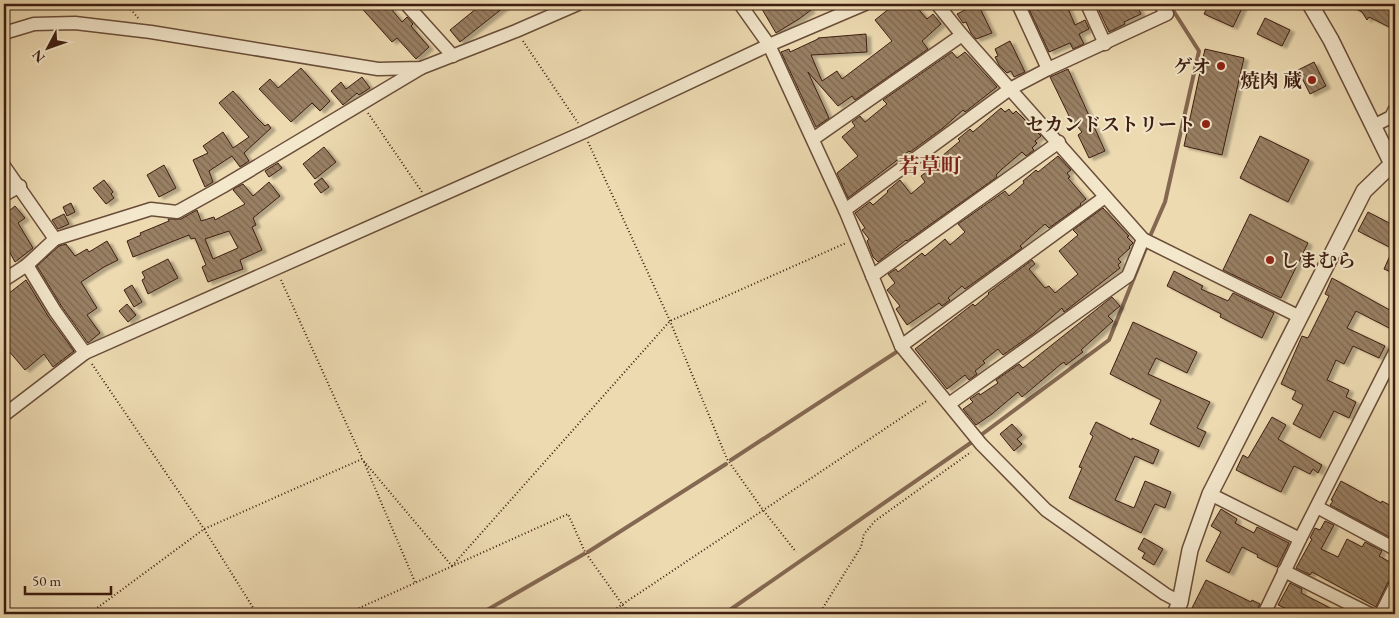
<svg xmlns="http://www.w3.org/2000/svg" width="1399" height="618" font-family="'EB Garamond','Noto Serif JP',serif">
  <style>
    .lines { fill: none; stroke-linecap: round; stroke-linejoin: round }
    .stream { stroke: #846851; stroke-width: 4 }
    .building { fill: url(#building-back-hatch); stroke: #3e1e11; fill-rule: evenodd; filter: url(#shadow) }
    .minor-casing { stroke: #6a4d39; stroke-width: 15 }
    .tertiary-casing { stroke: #6a4d39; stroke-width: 18 }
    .path { stroke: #3e1e11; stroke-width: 2; stroke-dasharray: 1 2.5; stroke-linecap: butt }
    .minor { stroke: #f3e7cc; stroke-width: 12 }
    .tertiary { stroke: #f3e7cc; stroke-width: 15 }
    .poi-dot { fill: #8f2418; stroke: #f3e7cc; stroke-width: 2 }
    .labels { text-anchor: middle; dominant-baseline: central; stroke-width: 4; stroke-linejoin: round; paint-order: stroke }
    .poi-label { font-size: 19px; font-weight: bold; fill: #3e1e11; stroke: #f3e7cc; text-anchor: end }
    .quarter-label { font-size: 21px; font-weight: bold; fill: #7a1f14; stroke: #f3e7cc }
  </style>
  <defs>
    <pattern id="building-back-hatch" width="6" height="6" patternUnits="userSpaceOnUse" patternTransform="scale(1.25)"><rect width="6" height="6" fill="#998064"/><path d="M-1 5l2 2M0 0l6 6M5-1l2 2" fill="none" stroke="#7e6851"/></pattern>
    <filter id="shadow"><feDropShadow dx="4.5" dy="2.5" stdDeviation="1" flood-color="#0004"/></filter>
  </defs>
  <rect width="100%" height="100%" fill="#eddab1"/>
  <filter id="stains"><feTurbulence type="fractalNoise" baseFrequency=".004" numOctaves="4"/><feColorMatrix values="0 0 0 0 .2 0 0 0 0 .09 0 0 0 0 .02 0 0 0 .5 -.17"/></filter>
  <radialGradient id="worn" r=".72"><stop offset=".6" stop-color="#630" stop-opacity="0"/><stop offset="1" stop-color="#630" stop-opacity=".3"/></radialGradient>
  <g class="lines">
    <g class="stream">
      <polyline points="1151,234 1165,202 1199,51 1169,4"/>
      <polyline points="981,435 1109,340 1146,248"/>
      <polyline points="731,460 898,351"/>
      <polyline points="588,552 726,464"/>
      <polyline points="480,614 584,554"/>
      <polyline points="724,614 972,442"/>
    </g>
  </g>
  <g class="building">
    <polygon points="358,4 387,4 402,22 407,17 413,24 411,26 429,47 416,59 397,38 392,42"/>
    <polygon points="482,4 508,4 460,42 450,30"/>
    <polygon points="759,4 805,4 811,10 799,19 776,33"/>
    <polygon points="895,4 914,4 927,19 933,14 941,24 922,41 928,49 855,100 852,96 838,106 808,72 829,118 816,127 781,52 789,49 790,52 818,39 818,38 866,34 867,52 811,55 822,81 837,71 842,79 892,41 875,20"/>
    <polygon points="964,4 978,4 992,33 976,39 971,33 966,22 963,23 957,14 967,9"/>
    <polygon points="1030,4 1048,4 1050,9 1061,4 1066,4 1075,25 1085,20 1089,29 1079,34 1084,44 1073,49 1070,43 1049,52 1027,5"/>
    <polygon points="1096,4 1136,4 1141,14 1124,22 1125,24 1109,32"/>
    <polygon points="1209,4 1244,4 1233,27 1204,14"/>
    <polygon points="1347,4 1392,4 1395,5 1395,30 1369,17 1367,20 1362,12"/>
    <polygon points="1265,18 1290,30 1282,46 1257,34"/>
    <polygon points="1010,41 1025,72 1014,77 1011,71 1007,73 999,65 995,57 998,56 995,49"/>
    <polygon points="1205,49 1244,58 1222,155 1184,146"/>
    <polygon points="952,52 957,58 965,52 997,87 965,112 963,110 943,128 910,152 909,151 848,198 837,173 858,156 842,137 855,126 852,122 860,116 865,122 887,104 883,100"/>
    <polygon points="1314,62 1326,86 1310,94 1298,70"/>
    <polygon points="301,68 330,101 320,111 312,103 291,122 259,89 270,79 278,88"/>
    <polygon points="1068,69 1105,151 1089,158 1078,135 1082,132 1069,116 1050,77"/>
    <polygon points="362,77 370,88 359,95 357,93 343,105 331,91 341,82 346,89"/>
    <polygon points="233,91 255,116 265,126 268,124 271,128 244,153 249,161 240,167 232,156 209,171 213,182 205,187 193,160 208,153 203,146 223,132 233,148 249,137 219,103"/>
    <polygon points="1001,108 1005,112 1009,109 1013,114 1016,111 1041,136 1035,141 1037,143 1032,148 1034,150 1026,156 1022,152 1002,169 996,175 997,177 907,241 906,240 878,262 873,257 867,241 869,239 862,230 865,228 855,213 870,202 873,205 888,192 887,191 900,180 911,194 925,182 921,176 931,168 930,166 960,141 958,139 970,129 973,132"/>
    <polygon points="1260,136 1309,160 1288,202 1240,178"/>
    <polygon points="324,147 336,162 315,179 303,164"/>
    <polygon points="1058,156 1071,170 1067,173 1070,177 1068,178 1086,199 1080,204 1081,205 1049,228 1045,224 1020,246 1022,248 965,289 962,286 948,298 950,300 942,306 939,303 907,325 896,309 900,306 887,290 895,283 888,274 896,269 898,272 922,253 925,256 945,239 950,245 965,232 958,224 1005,191 1009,196 1024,183 1023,181 1036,170 1038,172"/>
    <polygon points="278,163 282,168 269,177 265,171"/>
    <polygon points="164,165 176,188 159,197 147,175"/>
    <polygon points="322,178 329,187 321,193 314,184"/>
    <polygon points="104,180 113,192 111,194 114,198 106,204 93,188"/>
    <path d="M269,182L280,196L253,218L256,225L252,227L262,250L240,260L243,269L208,282L202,267L206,265L195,238L191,239L189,235L133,257L127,241L141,235L140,233L169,221L168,219H181L197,210L201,221L214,217L215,220L245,204L233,190L235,188L243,184L253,196ZM229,231L238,248L213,259L205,239Z"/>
    <polygon points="71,203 75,212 67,216 63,207"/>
    <polygon points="15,206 25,218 18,223 33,248 15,262 4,242 4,215"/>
    <polygon points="1103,208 1129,236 1127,237 1133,243 1129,247 1130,248 1118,259 1121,262 1118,265 1120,268 1064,312 1062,308 1034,333 1003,355 998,349 983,361 985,363 975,371 977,374 969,380 965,375 947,389 915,349 973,304 975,306 989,294 988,293 1032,260 1035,264 1029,269 1045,288 1049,286 1055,293 1078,274 1059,251 1078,235 1073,230"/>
    <polygon points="1368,212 1395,226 1395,274 1384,269 1393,249 1358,231"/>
    <polygon points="64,214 69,224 58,229 52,220"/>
    <polygon points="1250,214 1308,243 1281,298 1223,270"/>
    <polygon points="107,241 118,260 104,267 81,282 97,308 87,315 100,333 88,343 62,307 37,266 59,246 66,244 75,256 87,249 89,252"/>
    <polygon points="168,259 178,278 148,294 142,280 145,278 142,272"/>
    <polygon points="1174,271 1203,286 1201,289 1228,301 1233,293 1274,313 1262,338 1220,317 1221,314 1167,286"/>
    <polygon points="1332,278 1395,313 1395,331 1356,311 1347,328 1385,346 1379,358 1353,346 1344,364 1336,360 1327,380 1349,390 1346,397 1356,402 1349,418 1334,411 1320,438 1293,424 1303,405 1292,399 1296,391 1281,384 1302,336 1308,338 1329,296 1325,294"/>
    <polygon points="26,280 48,316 74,351 53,367 44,354 25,370 8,350 4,353 4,297"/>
    <polygon points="132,285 142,302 134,307 124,290"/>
    <polygon points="1112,297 1120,306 1108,316 1113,321 1081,350 1083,352 1066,365 1064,362 1061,364 1022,397 1018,392 992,414 976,425 963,409 973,402 970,399 979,393 980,395 998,383 996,380 1019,364 1023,368"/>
    <polygon points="127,304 136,315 128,322 119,311"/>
    <polygon points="1133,322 1197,352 1187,373 1156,358 1148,374 1210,402 1197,428 1206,432 1199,447 1150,424 1161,400 1110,374"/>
    <polygon points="1272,417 1286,425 1278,439 1322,465 1318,473 1313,469 1310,474 1294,466 1281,492 1236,470 1243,455 1248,458"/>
    <polygon points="1096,422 1132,440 1132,438 1159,450 1153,464 1135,456 1115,500 1134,508 1145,481 1171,492 1165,508 1155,504 1141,533 1069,498 1082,468 1079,467 1093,436 1090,434"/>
    <polygon points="1012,424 1022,435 1017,439 1022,444 1014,451 1000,434"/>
    <polygon points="1341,481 1381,503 1382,501 1395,508 1395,540 1330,505 1333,501 1331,500"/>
    <polygon points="1221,509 1237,519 1235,523 1254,533 1257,527 1289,543 1277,567 1257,557 1258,555 1242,547 1229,573 1206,561 1221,532 1211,526"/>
    <polygon points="1325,521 1334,525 1321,549 1338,557 1347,539 1362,547 1365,542 1382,551 1379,556 1395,565 1395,578 1388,582 1376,607 1312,572 1310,575 1296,568 1312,539 1310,538 1315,528 1320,530"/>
    <polygon points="1144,538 1163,549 1154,565 1142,558 1145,553 1138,549"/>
    <polygon points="1206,580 1251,602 1252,600 1260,604 1255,614 1233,614 1223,609 1220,614 1189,614"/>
    <polygon points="1290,583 1302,589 1301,593 1342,614 1298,614 1278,605"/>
  </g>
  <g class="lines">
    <defs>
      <g id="minor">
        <polyline points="406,4 453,56"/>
        <polyline points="740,4 769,45 845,210 901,346 981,444 1046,510 1165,594 1180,602"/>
        <polyline points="937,4 962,35 1143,239 1300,317"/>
        <polyline points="1018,4 1048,69"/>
        <polyline points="1087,4 1105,44"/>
        <polyline points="4,33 34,24 75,23 151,32 378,69 421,68 516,31 578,4"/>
        <polyline points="1373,126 1391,117 1395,109"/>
        <polyline points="813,139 962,35"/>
        <polyline points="4,166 55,239"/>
        <polyline points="4,195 20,186"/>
        <polyline points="845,210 1010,89 1048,69 1167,14 1160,4"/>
        <polyline points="27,265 55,311 85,353"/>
        <polyline points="872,276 1059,142"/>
        <polyline points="4,280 27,265 55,239 151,209 177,212 222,187 421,68"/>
        <polyline points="901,346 1105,197"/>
        <polyline points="949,404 1128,276 1143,239"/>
        <polyline points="4,415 85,353 584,132 769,45 865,4"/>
        <polyline points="1210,494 1300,539"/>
        <polyline points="1317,507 1395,549"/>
        <polyline points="1284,571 1370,614"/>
        <polyline points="1264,614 1300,539 1395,352"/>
        <polyline points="1381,614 1395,586"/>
      </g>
      <g id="tertiary">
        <polyline points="1310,4 1331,40 1395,170"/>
        <polyline points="1175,614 1180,602 1190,550 1210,494 1364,191 1392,164"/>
      </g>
    </defs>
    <use href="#minor" class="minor-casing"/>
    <use href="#tertiary" class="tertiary-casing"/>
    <g class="path">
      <polyline points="126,4 139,19"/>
      <polyline points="523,41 578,123"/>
      <polyline points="368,113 422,192"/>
      <polyline points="588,142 670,321 727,459 763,510 796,552"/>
      <polyline points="281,280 362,458"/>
      <polyline points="92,364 204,529 257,614"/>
      <polyline points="364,462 415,582"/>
      <polyline points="452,566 670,321 846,243"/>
      <polyline points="89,614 204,529 362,459 452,566"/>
      <polyline points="346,614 568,514 585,552 629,614"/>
      <polyline points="608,614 928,400"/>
      <polyline points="819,614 861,547 864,534 875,521 971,452"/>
    </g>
    <use href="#minor" class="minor"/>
    <use href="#tertiary" class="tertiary"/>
  </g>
  <g class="poi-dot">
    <circle cx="1221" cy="66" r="5"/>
    <circle cx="1312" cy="80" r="5"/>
    <circle cx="1206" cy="124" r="5"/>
    <circle cx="1270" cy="260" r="5"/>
  </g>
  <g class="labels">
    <g class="poi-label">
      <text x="1211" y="66">ゲオ</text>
      <text x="1302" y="80">焼肉 蔵</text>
      <text x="1196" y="124">セカンドストリート</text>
      <text x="1280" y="260" text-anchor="start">しまむら</text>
    </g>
    <g class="quarter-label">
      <text x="930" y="165">若草町</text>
    </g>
  </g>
  <rect width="1399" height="618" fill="none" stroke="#eddab1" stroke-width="20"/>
  <rect x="5" y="5" width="1389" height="608" fill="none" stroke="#3e1e11" stroke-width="2.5"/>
  <rect x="10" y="10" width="1379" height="598" fill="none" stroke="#3e1e11"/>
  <g transform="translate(48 48) rotate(229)" stroke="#f3e7cc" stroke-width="4" paint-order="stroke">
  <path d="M0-4L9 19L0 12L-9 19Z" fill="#3e1e11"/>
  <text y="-8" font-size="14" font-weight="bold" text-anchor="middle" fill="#3e1e11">N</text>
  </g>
  <path d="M25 586v8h86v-8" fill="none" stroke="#3e1e11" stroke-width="2.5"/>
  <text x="32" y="586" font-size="15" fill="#3e1e11" stroke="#f3e7cc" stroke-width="4" paint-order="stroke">50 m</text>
  <rect width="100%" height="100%" filter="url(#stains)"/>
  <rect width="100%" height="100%" fill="url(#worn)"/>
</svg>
